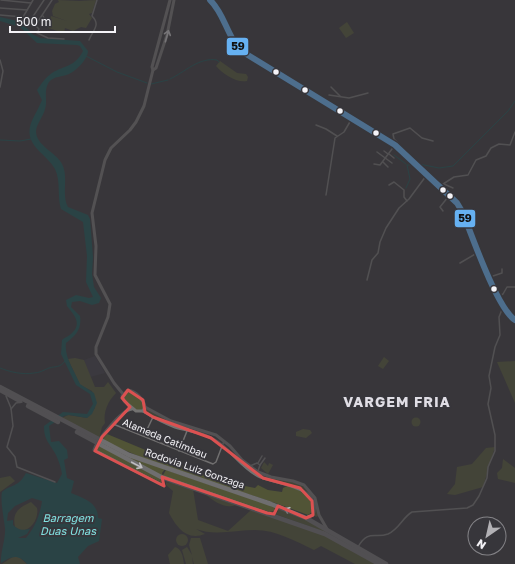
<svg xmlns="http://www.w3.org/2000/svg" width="515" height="564" font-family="'Golos Text',sans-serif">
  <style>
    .built { fill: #3f3c46 }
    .green { fill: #515436 }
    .water { fill: #1a5253; fill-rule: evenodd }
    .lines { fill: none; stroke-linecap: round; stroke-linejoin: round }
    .stream { stroke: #1a5253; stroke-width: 1 }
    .minor { stroke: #706f6f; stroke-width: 1.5 }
    .secondary { stroke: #737271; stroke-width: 3 }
    .primary { stroke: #706f71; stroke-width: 4 }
    .trunk { stroke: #6f6e6f; stroke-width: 4.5 }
    .bus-1-casing { stroke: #37363b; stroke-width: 9 }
    .bus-1 { stroke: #66b1f2; stroke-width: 6 }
    .oneway { stroke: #c0bfc1 }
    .oneway2 { stroke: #bfbec1 }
    .marked { fill: none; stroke: #dc5151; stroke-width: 3; stroke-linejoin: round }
    .bus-dot { fill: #f4f3f7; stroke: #37363b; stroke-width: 1.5 }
    .labels { text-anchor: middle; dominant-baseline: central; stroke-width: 4; stroke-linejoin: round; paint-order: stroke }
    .street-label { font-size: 10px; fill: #f4f3f7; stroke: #37363b }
    .water-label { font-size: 11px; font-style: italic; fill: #81e1e1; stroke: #37363b }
    .district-label { font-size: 14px; font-weight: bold; letter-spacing: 1px; fill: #e0dee5; stroke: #37363b }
    .line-badge { stroke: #37363b; stroke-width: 1.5 }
    .pale-badge-label { font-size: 11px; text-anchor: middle; font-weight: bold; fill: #111 }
  </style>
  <rect width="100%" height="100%" fill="#38373a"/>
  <polygon class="built" points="95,356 105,373 90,377 84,360"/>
  <g class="green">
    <polygon points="58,0 79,1 96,0 92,13 89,14 92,18 86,28 81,27 73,31 65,28 64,33 48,28 51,16 67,21 53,16 52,11 55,4 59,2"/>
    <polygon points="347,22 354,33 346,38 339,28"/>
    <path d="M220,61L237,73L246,74L248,77L247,81C236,83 223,74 216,66Z"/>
    <polygon points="384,357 389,361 383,369 378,366"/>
    <path d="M75,358L84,360L95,387H104L108,382L116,393C108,401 103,412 105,423L102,427L99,439L62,418L68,415L87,418L95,408L92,391L80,385L68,359Z"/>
    <polygon points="515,361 515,403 497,362"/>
    <path d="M126,391C134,392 140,398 145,404L142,410H136L123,398Z"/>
    <polygon points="145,408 166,420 187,427 186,429 164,422 143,410"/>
    <circle cx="416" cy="422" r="4.5"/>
    <polygon points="303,429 310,430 312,433 306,438 296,436 296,432"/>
    <path d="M107,434L220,481L255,488L258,485L268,490L282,492L283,488L287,486C300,490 314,496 312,512L308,515C240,489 168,472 102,440Z"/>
    <polygon points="103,443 165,469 162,473 163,477"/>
    <polygon points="98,445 160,478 162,483 96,451"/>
    <polygon points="495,447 483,487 455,495 447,494 455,484 457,467 472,464 486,448"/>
    <polygon points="503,459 515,468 515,483 498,479 497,473 502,468"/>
    <polygon points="264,462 268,466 269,463 273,465 268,474 261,468"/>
    <path d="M166,470L275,507L274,511L270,512L193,489L198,520L228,531L250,511H254L318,532L377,564H355L321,546L314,550C295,541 276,530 255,530C236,530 214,536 196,529L205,534C187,541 177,528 169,513L173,491L166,485V482L172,483L163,475Z"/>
    <polygon points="10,476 15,481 0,492 0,478"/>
    <path d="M272,478C301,483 312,484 318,516L316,517L314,515C315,509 314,505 312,499C304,479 279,488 272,478Z"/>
    <path d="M206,495L236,505C225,509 215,502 206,495Z"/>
    <path d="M31,502L37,508C39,518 32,529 22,531L15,527C12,513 18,508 31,502Z"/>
    <polygon points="277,507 294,513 339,537 275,514 278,511"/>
    <circle cx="182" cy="540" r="6"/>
    <polygon points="191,538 200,538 208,564 194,564 192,557 193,564 186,564 182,550 187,547 192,555 189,545"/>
    <path d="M175,547C182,549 183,557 184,564H170L168,555Z"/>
    <polygon points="14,556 19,557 27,564 2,564"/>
  </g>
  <path class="water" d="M0,17L22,22L32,34L40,38L80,41L88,51C88,59 76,71 69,74C62,77 54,76 49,82C43,91 48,100 45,109C43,117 37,123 36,131C36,146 56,152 62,164C69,177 61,195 68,207L88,215L90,219L93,257L92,274L94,287L101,298L99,303L92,305L80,301L72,302L71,307L80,316C82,330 75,336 66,343C64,358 75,371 80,384L94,393L97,403L92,414L87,418L69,415L64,416L49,426L51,442L59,441L67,450L68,458L64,460L67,478L74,481L71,493C83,498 98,502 98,518L102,519L99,541L88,546L78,557L80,564H27C18,554 12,556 1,563C0,553 6,538 5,528C4,519 0,500 2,492C11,484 18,488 26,473L57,483L62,474C61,468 59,461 56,455C50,443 44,441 44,426L63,412L87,414L93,404L90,394L76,385L61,354L62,340C65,337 70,336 73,332C82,322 73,314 67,306L66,300L76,295L89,298L93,297L86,282L87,256L83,222L61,209C57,197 61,181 55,169C51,162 45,157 39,151C20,131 34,120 42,100L37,90C41,84 46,77 52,73C65,65 75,67 83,51L80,46L77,45L37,43L20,27L0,21ZM32,498L42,501C40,515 35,527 26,538H18L27,534L30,529C22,530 20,531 13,525V520L7,521L8,513L15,506Z"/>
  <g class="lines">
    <g class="stream">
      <polyline points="86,56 117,72 147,83"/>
      <path d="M170,79C185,72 199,57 217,60L219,62"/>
      <polyline points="151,84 168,80"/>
      <polyline points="0,140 20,141 31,139"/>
      <polyline points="394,155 406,164"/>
      <polyline points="419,164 439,168 453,166 508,111 515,101"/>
      <polyline points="406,188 410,179 407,165 412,165 415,167"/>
      <path d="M0,368C10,372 23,375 34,373C39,373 44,370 49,368C56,366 60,368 65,361"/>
    </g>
    <g class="minor">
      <polyline points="1,0 31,3"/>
      <polyline points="44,0 30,21 35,26 52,0"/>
      <polyline points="0,8 27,10"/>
      <polyline points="0,15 23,17 33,0"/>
      <polyline points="43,16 48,25"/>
      <polyline points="36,26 39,29 37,33 48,38 64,39"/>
      <path d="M89,40C93,30 101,25 92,16L97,0"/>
      <polyline points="0,60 3,71 0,87"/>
      <polyline points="331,87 340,96"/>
      <polyline points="329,95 349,98 368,93"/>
      <polyline points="316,125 326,129 337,136"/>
      <polyline points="398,147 399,144 394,139 393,134 410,128 422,138 433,141"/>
      <polyline points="384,151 388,154"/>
      <polyline points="377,152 392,163"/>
      <polyline points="389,154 394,158"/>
      <polyline points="383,162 388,167"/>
      <polyline points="374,164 380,165 395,145"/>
      <polyline points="444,184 453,188"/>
      <polyline points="389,185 394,182 404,190 404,197 407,201"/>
      <polyline points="440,186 454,177 468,175 476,160 486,156 491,148 499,144 510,145 515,132"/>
      <polyline points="326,195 335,138 344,132 351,120"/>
      <polyline points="443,211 440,207 448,197"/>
      <polyline points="460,263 477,253"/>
      <polyline points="490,277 502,273 502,269"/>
      <polyline points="367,280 372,260 378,253 380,242 386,228 399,208 409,199 426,176"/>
      <polyline points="499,296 503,294 507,287 515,287"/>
      <polyline points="6,396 11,408 13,426 7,447 15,457 17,467 55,482"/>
      <polyline points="11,409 16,403 22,402"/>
      <polyline points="113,424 213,464 216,462 224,441"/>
      <polyline points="144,436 153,417"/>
      <polyline points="179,451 189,426"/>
      <polyline points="258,463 262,456"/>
      <polyline points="260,465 265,458"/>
      <polyline points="250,466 257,463 260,465 258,471"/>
      <path d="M358,547C368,529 375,539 388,534C399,529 403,517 412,512L467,508L473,505L479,496L487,478L488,467L495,451V435L488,404L491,388L489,376L495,347L500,335L499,317L503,307"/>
    </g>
    <g class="secondary">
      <polyline points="153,70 156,68 167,35 174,0"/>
      <path d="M128,390C135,391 144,399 145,407L143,411H136L124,401L122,396Z"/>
      <polyline points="123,394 114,383 96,354 96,347 108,317 110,304 95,275 96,246 92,213 105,160 111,148 130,130 136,122 144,106 153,70 152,67 170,0"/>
      <polyline points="145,407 171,421 216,435 230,446 242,460 258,472 271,477 293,481 304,485 315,498 319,515 327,529"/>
      <path d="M132,409C121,410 97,440 94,450L164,486"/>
      <path d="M143,411C153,417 164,423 175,427C188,431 202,432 213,439C230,448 240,466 258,476C274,484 323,485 313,515L306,518"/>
    </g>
    <path class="primary" d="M210,0C225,14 227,38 243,52L395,145L457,203L463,213C472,236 497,308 515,320"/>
    <g class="trunk">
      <polyline points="0,387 129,455 271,504 306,518 386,564"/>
      <polyline points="0,390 20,401"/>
      <polyline points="28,406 58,422"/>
      <polyline points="77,432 161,477 325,534 379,564"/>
    </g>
    <defs>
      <path id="bus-1" d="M210,0C225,14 227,38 243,52L395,145L457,203L463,213C472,236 497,308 515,320"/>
    </defs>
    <use href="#bus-1" class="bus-1-casing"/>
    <use href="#bus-1" class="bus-1"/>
  </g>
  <defs><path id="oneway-shaft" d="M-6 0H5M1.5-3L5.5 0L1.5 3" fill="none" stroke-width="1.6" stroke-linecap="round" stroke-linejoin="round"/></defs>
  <use class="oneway" href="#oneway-shaft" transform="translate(167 36) rotate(-74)"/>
  <g class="oneway2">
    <use href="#oneway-shaft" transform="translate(137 465) rotate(28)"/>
    <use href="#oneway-shaft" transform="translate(290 511) rotate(-157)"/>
  </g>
  <path d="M0 0H515V564H0ZM128,390L143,400L145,412L153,417L211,438L263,478L300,488L312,501L313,515L306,518L278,506L274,514L267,513L162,477L164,486L95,451L102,437L130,407L122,398Z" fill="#38373a" fill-opacity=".55" fill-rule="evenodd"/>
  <path class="marked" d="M128,390L143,400L145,412L153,417L211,438L263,478L300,488L312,501L313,515L306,518L278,506L274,514L267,513L162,477L164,486L95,451L102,437L130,407L122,398Z"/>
  <g class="bus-dot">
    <circle cx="276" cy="72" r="3.5"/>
    <circle cx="305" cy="90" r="3.5"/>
    <circle cx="340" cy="111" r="3.5"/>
    <circle cx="376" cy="133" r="3.5"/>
    <circle cx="443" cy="190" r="3.5"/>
    <circle cx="450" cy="196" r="3.5"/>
    <circle cx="494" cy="289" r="3.5"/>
  </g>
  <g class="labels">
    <g class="street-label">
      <text transform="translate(165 438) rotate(22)">Alameda Catimbau</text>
      <text transform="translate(195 468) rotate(19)">Rodovia Luiz Gonzaga</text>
    </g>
    <g class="water-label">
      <text x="68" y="517">Barragem<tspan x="68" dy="13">Duas Unas</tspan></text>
    </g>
    <g class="district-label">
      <text x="397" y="401">VARGEM FRIA</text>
    </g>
  </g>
  <g class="line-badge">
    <rect x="226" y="37" width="23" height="19" rx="4" fill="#66b1f2"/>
    <rect x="454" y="209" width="22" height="19" rx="4" fill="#66b1f2"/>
  </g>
  <g class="pale-badge-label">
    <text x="238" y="50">59</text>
    <text x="465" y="222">59</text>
  </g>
  <g transform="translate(487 536) rotate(214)"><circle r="19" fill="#37363b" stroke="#838286"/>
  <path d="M0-3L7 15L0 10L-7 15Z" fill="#b2b1b5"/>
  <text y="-6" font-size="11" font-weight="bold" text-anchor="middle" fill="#f4f3f7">N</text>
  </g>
  <path d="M10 26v6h105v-6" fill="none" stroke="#f4f3f7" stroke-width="2"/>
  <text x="16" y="26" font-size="12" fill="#f4f3f7" stroke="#37363b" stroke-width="3" paint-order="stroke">500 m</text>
</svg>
